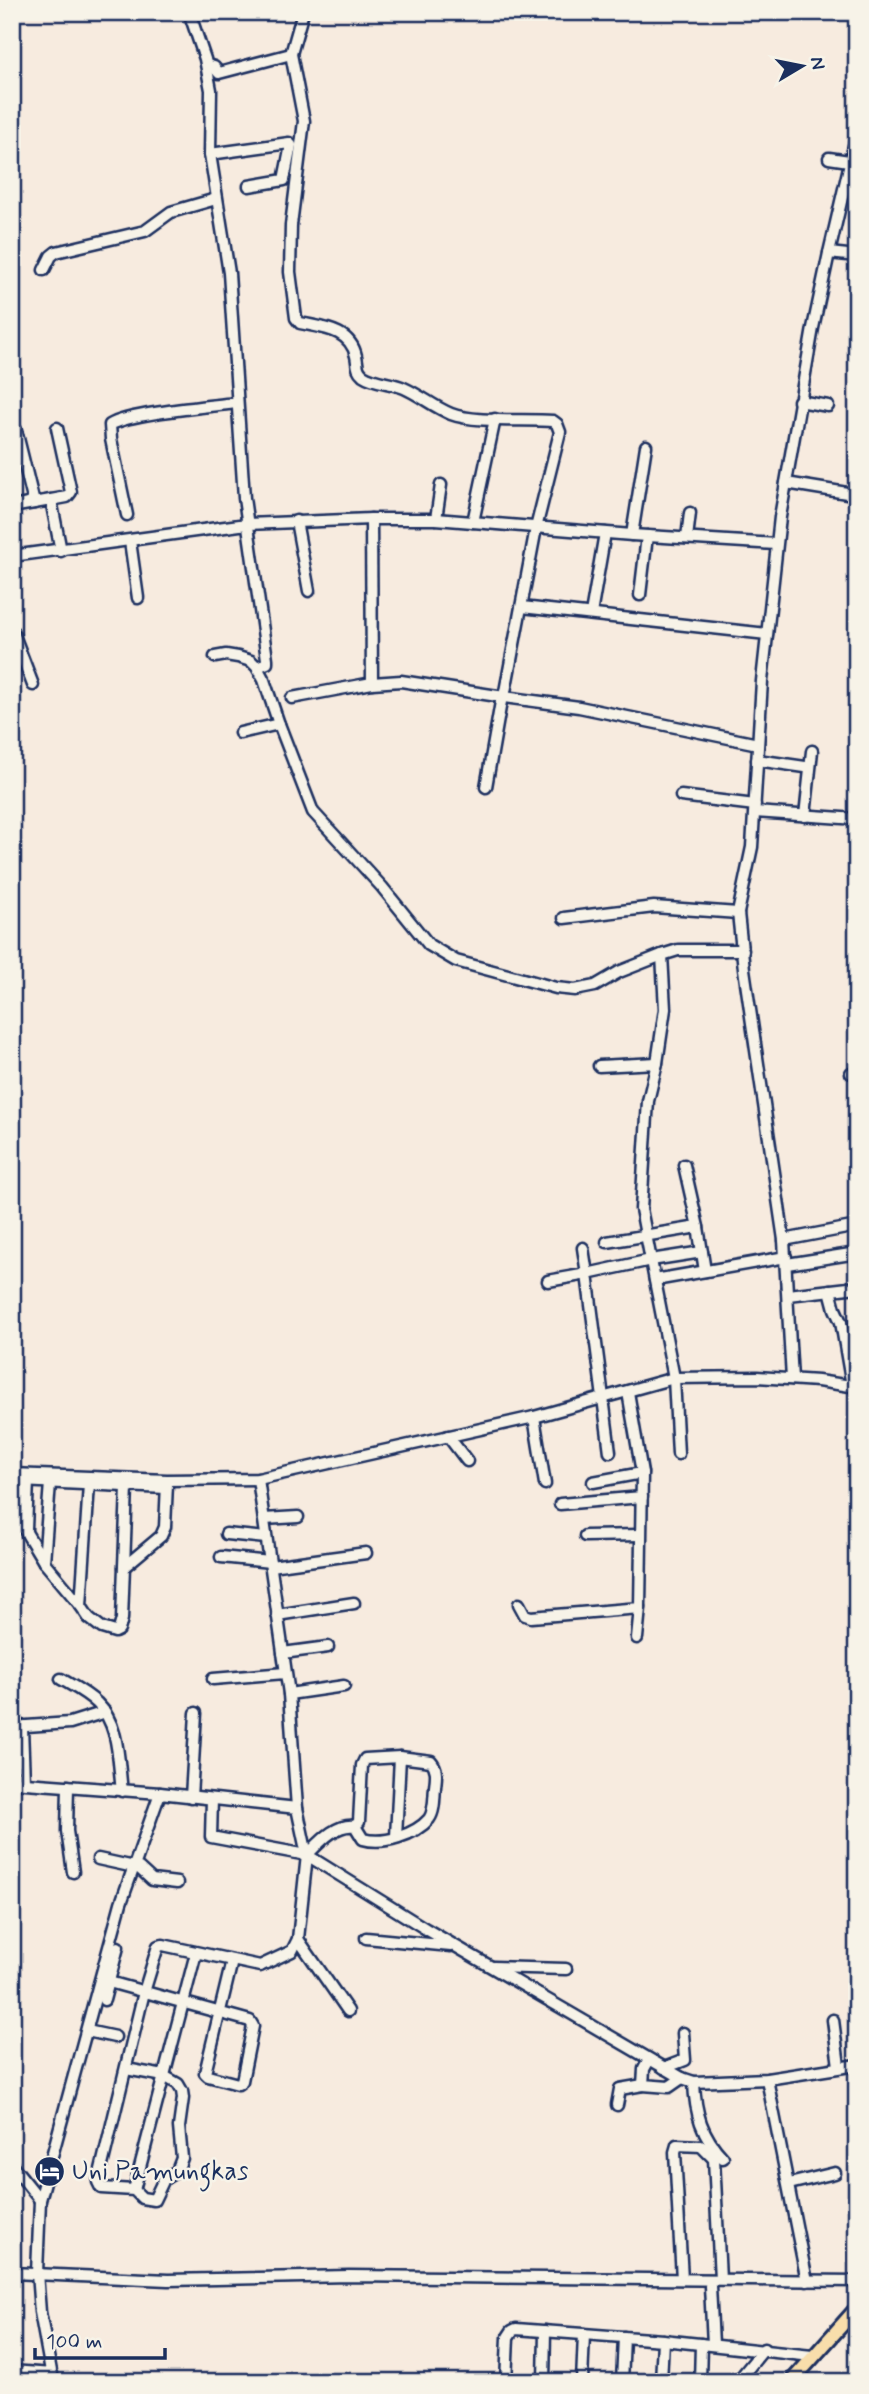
<svg xmlns="http://www.w3.org/2000/svg" width="869" height="2394" font-family="Mynerve,sans-serif">
  <style>
    .lines { fill: none; stroke-linecap: round; stroke-linejoin: round }
    .minor-casing { stroke: #1b2f5e; stroke-width: 15 }
    .major-casing { stroke: #1b2f5e; stroke-width: 18 }
    .minor { stroke: #f7f3e8; stroke-width: 10 }
    .major { stroke: #f8deab; stroke-width: 12 }
    .labels { text-anchor: middle; dominant-baseline: central; stroke-width: 5; stroke-linejoin: round; paint-order: stroke }
    .poi-label { font-size: 26px; fill: #1b2f5e; stroke: #f7f3e8; text-anchor: start }
  </style>
  <rect width="100%" height="100%" fill="#f7ebdf"/>
  <filter id="ink" filterUnits="userSpaceOnUse"><feTurbulence type="fractalNoise" baseFrequency=".0143" numOctaves="2"/><feDisplacementMap in="SourceGraphic" scale="14" xChannelSelector="R" yChannelSelector="G"/><feConvolveMatrix kernelMatrix="1 2 1 2 8 2 1 2 1" color-interpolation-filters="sRGB"/></filter>
  <g filter="url(#ink)">
    <g class="lines">
      <defs>
        <g id="minor">
          <polyline points="189,12 205,59 211,90 210,154 229,273 244,498 267,659 267,663 257,667"/>
          <polyline points="207,65 214,67 219,73 291,54"/>
          <polyline points="210,154 289,143 291,145 284,180 249,186"/>
          <polyline points="829,158 849,161"/>
          <polyline points="829,253 857,133"/>
          <polyline points="44,270 51,256 56,252 145,231 171,212 216,199"/>
          <polyline points="799,401 828,406"/>
          <polyline points="16,430 34,503 51,500 61,551"/>
          <polyline points="786,483 847,493 857,492"/>
          <polyline points="51,500 67,497 71,492 57,428"/>
          <polyline points="12,507 34,503"/>
          <path d="M127,515L111,439L110,425C128,413 211,406 236,403"/>
          <polyline points="371,519 372,683"/>
          <polyline points="436,519 441,485"/>
          <polyline points="296,521 309,591"/>
          <polyline points="473,522 495,419"/>
          <polyline points="632,535 646,446"/>
          <polyline points="687,538 690,513"/>
          <polyline points="130,541 138,598"/>
          <polyline points="12,556 247,524 371,519 436,519 632,535 776,544"/>
          <polyline points="640,595 647,536"/>
          <polyline points="522,607 767,634"/>
          <polyline points="591,614 605,533"/>
          <polyline points="12,630 33,685"/>
          <polyline points="215,657 226,655 238,657 251,661 257,667 264,680 279,724 313,812 382,887 429,945 456,961 556,988 575,990 595,986 619,972 662,955"/>
          <polyline points="504,697 579,707 758,744"/>
          <path d="M292,698L372,683L401,681L504,697L536,528L560,432L557,424L553,421C526,419 474,423 451,414C434,407 420,395 404,388C391,382 375,383 363,375C356,369 358,364 356,356C350,329 323,328 300,323L296,318L290,272L291,225L304,121L291,54L303,12"/>
          <polyline points="240,733 279,724"/>
          <polyline points="757,760 805,767"/>
          <polyline points="486,787 502,696"/>
          <polyline points="681,796 755,805"/>
          <polyline points="755,812 857,819"/>
          <polyline points="805,816 812,751"/>
          <polyline points="564,918 654,907 738,913"/>
          <polyline points="599,1066 657,1063"/>
          <polyline points="851,1073 857,1073"/>
          <polyline points="698,1227 705,1271"/>
          <polyline points="784,1240 857,1226"/>
          <polyline points="607,1242 698,1227 684,1165"/>
          <polyline points="787,1264 857,1253"/>
          <polyline points="655,1280 786,1257"/>
          <polyline points="548,1281 587,1274 583,1248"/>
          <polyline points="830,1290 835,1309 841,1322 852,1386"/>
          <polyline points="788,1295 857,1287"/>
          <polyline points="792,1379 784,1240 744,969 738,913 752,847 762,681 780,517 813,328 829,253 857,256"/>
          <polyline points="534,1417 545,1484"/>
          <polyline points="448,1436 467,1461"/>
          <polyline points="610,1452 587,1274 651,1260 702,1252"/>
          <polyline points="678,1454 674,1378 641,1209 648,1101 657,1063 665,1009 662,955 678,950 743,950"/>
          <polyline points="12,1474 167,1480 258,1479 534,1417 674,1378 757,1377 818,1381 857,1387"/>
          <polyline points="258,1479 289,1694 297,1808 307,1855 426,1929 682,2078 694,2082 767,2079 857,2065"/>
          <polyline points="593,1482 642,1473"/>
          <polyline points="12,1492 15,1484 20,1481 166,1488"/>
          <polyline points="560,1504 642,1497"/>
          <polyline points="12,1509 44,1562 81,1606 89,1618 102,1628 115,1632 119,1630 122,1619 127,1487"/>
          <polyline points="264,1519 298,1517"/>
          <polyline points="26,1529 28,1481"/>
          <polyline points="226,1534 266,1538"/>
          <polyline points="585,1536 640,1535"/>
          <polyline points="221,1557 270,1562"/>
          <polyline points="44,1562 50,1483"/>
          <polyline points="271,1566 366,1553"/>
          <polyline points="124,1567 161,1536 165,1527 167,1484"/>
          <polyline points="519,1604 525,1615 531,1617 640,1608 642,1473 628,1392"/>
          <polyline points="81,1606 89,1484"/>
          <polyline points="277,1615 354,1603"/>
          <polyline points="637,1638 640,1608"/>
          <polyline points="283,1653 328,1647"/>
          <path d="M61,1679C73,1686 87,1693 97,1703C120,1725 118,1761 122,1791"/>
          <polyline points="213,1679 285,1673"/>
          <polyline points="289,1694 344,1686"/>
          <polyline points="12,1727 70,1723 105,1712"/>
          <polyline points="22,1727 24,1782"/>
          <polyline points="12,1782 160,1793"/>
          <polyline points="68,1786 67,1831 73,1872"/>
          <polyline points="191,1797 196,1713"/>
          <polyline points="212,1799 211,1837 307,1855"/>
          <polyline points="396,1837 400,1757"/>
          <polyline points="98,1859 139,1868 152,1880 177,1883"/>
          <polyline points="366,1938 451,1946"/>
          <polyline points="298,1939 348,2011"/>
          <polyline points="494,1967 566,1969"/>
          <polyline points="109,1982 250,2021 253,2026 242,2081 238,2084 208,2076 205,2073 232,1961"/>
          <polyline points="104,2000 118,1947"/>
          <polyline points="833,2020 839,2066"/>
          <polyline points="87,2031 115,2037"/>
          <polyline points="649,2060 644,2069 643,2085 669,2087 682,2078"/>
          <polyline points="664,2068 685,2060 683,2033"/>
          <path d="M126,2069L164,2076L178,2084L182,2091L183,2098L179,2127L182,2158L177,2171L164,2179L154,2200L142,2198L134,2190L101,2188L98,2182L144,1992L158,1946L163,1945L260,1966L292,1951L298,1939L307,1855C320,1842 336,1823 355,1826L359,1822L362,1765L365,1759L400,1757L431,1761C438,1769 436,1777 435,1787C434,1796 435,1811 429,1819C415,1835 383,1845 363,1839L355,1826"/>
          <polyline points="767,2079 807,2281"/>
          <path d="M694,2082C695,2113 702,2136 723,2158"/>
          <polyline points="617,2105 620,2089 643,2085"/>
          <polyline points="12,2165 40,2200"/>
          <polyline points="789,2184 835,2173"/>
          <polyline points="134,2190 196,1953"/>
          <polyline points="12,2273 168,2280 349,2276 857,2281"/>
          <polyline points="682,2279 675,2152 677,2145 701,2146 714,2159 720,2279"/>
          <polyline points="710,2286 713,2344"/>
          <polyline points="663,2340 812,2356"/>
          <polyline points="12,2371 52,2374"/>
          <polyline points="53,2382 40,2312 37,2273 40,2200 121,1903 160,1793 297,1808"/>
          <polyline points="506,2382 508,2337 512,2331 516,2329 663,2340 661,2382"/>
          <polyline points="544,2382 545,2331"/>
          <polyline points="582,2382 584,2334"/>
          <polyline points="622,2382 624,2337"/>
          <polyline points="700,2382 701,2344"/>
          <polyline points="737,2382 764,2349"/>
        </g>
        <polyline id="major" points="791,2382 857,2308"/>
      </defs>
      <use href="#minor" class="minor-casing"/>
      <use href="#major" class="major-casing"/>
      <use href="#minor" class="minor"/>
      <use href="#major" class="major"/>
    </g>
  </g>
  <defs>
    <symbol id="hotel-disc" viewBox="-11 -11 22 22"><circle r="9.5" fill="#1b2f5e" stroke="#f7f3e8"/><path d="M-6-4.5h1.5V1H6V5H4.5V3h-9V5H-6ZM-4 0a1.8 1.8 0 1 1 3.6 0ZM.5 0V-2.5h3Q6-2.5 6 0Z" fill="#fff"/></symbol>
  </defs>
  <g fill-rule="evenodd">
    <use href="#hotel-disc" x="32" y="2154" width="35" height="35"/>
  </g>
  <g class="labels">
    <g class="poi-label">
      <text x="72" y="2172">Uni Pamungkas</text>
    </g>
  </g>
  <rect width="869" height="2394" fill="none" stroke="#f7f3e8" stroke-width="42"/>
  <rect x="21" y="21" width="827" height="2352" fill="none" stroke="#1b2f5e" stroke-width="2.5" filter="url(#ink)"/>
  <g transform="translate(802 66) rotate(80)" stroke="#f7f3e8" stroke-width="5" paint-order="stroke">
  <path d="M0-5L12 26L0 18L-12 26Z" fill="#1b2f5e"/>
  <text y="-10" font-size="19" font-weight="bold" text-anchor="middle" fill="#1b2f5e">N</text>
  </g>
  <path d="M35 2348v10h130v-10" fill="none" stroke="#1b2f5e" stroke-width="3.5"/>
  <text x="46" y="2348" font-size="21" fill="#1b2f5e" stroke="#f7f3e8" stroke-width="5" paint-order="stroke">100 m</text>
</svg>
